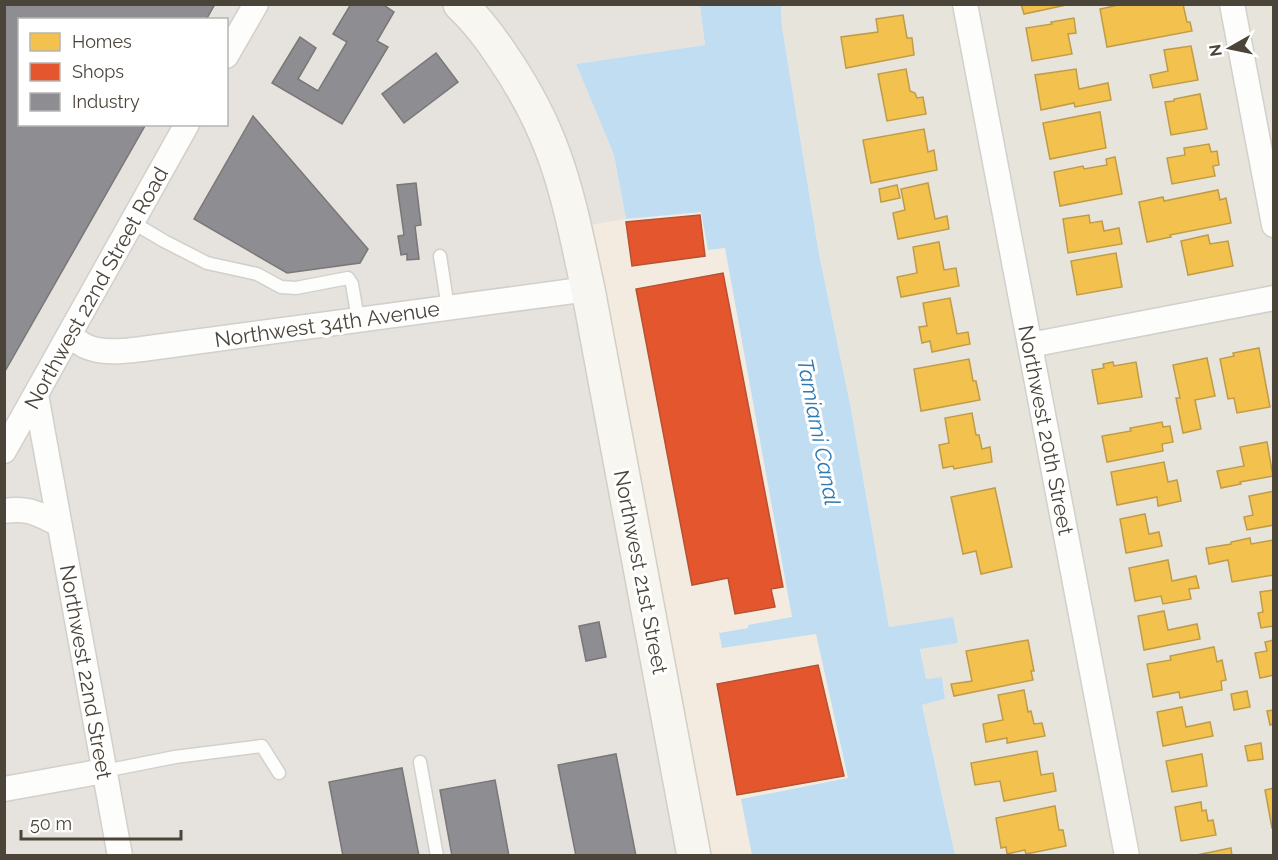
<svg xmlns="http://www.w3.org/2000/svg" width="1278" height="860" font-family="Raleway,sans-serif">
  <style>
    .residential { fill: #e7e4dc }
    .commercial { fill: #f3ebdf }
    .industrial { fill: #e6e2de; fill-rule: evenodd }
    .water { fill: #c0ddf1 }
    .homes { fill: #f2c14e; stroke: #c09c48; stroke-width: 1.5 }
    .shops { fill: #e4572e; stroke: #b65131; stroke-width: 1.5 }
    .industry { fill: #8d8d92; stroke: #797777; stroke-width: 1.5 }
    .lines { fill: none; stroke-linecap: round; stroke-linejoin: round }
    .lane-casing { stroke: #d2d0cb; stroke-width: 15 }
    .street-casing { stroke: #d2d0cb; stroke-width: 27 }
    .secondary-casing { stroke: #d3cfc5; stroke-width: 36 }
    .lane { stroke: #fdfdfc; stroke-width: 12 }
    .street { stroke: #fdfdfc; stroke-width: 24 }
    .secondary { stroke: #f7f6f1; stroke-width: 33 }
    .labels { text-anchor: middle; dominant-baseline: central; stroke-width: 6; stroke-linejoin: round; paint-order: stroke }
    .street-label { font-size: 21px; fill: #4b4439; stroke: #fff }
    .water-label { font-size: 22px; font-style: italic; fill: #2e7ab2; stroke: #fff }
  </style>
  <rect width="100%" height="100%" fill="#f4f2ee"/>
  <polygon class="residential" points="781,5 1273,5 1273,855 955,855 922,705 945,699 942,677 926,679 920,648 953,617 889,627 851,409 819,254 782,27"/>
  <polygon class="commercial" points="701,211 708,249 725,248 792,617 749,625 748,628 719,633 722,648 816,633 848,779 742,799 752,855 687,855 566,229 626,219"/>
  <path class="industrial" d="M5,5H700L705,45L576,64L614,155L626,219L566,229L687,855L5,856ZM20,20H226V124H20Z"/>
  <polygon class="water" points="700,5 781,5 782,27 819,254 851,409 889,627 953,617 958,643 920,649 926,679 942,677 945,699 922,705 955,855 752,855 741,799 848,778 816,634 722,648 719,633 748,628 748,625 792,617 725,248 708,250 701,212 626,219 614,155 576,64 705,45"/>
  <g class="homes">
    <polygon points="1021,4 1071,4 1024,14"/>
    <polygon points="1123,4 1183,4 1187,22 1190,22 1192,31 1107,47 1100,9"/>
    <polygon points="903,15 907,38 912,38 914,55 846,68 841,37 878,32 876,19"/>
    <polygon points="1074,18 1076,33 1068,34 1072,54 1032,61 1026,28 1052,24 1051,22"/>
    <polygon points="1191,46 1198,80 1153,88 1150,75 1168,71 1164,50"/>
    <polygon points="906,69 910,91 915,93 917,98 923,97 926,114 887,121 878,74"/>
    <polygon points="1076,69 1079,89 1108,83 1111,100 1075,107 1074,103 1041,110 1035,75"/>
    <polygon points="1200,94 1207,129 1171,135 1165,102 1174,101 1174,99"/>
    <polygon points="1100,112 1106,148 1050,159 1043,123"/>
    <polygon points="924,129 928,152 934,150 937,170 871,183 863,140"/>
    <polygon points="1209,144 1211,152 1217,151 1219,165 1213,166 1215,176 1172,184 1167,158 1185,155 1184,148"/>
    <polygon points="1115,157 1122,194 1060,206 1054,172 1083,166 1084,169 1107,165 1106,159"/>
    <polygon points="928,183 935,219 947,216 949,229 898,239 893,213 905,210 901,189"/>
    <polygon points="897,185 900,198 881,202 879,189"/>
    <polygon points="1218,190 1220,200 1226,198 1231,223 1170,235 1171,237 1147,242 1139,202 1163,197 1164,201"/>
    <polygon points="1089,215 1090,223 1102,221 1104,231 1119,228 1122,244 1068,253 1063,219"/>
    <polygon points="1208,235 1210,244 1228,241 1233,266 1188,275 1181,241"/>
    <polygon points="939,242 944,270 956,268 959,286 901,297 897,277 917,273 913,247"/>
    <polygon points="1116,253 1122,287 1077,295 1071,261"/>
    <polygon points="950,298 957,334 968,332 970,344 932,352 930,341 922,343 919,327 927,326 923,303"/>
    <polygon points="1259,348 1270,407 1237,413 1234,398 1228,399 1220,359 1234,356 1233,353"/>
    <polygon points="1207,358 1215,396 1195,400 1201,429 1183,433 1176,398 1180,398 1173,365"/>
    <polygon points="969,359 973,381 976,381 980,400 921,411 914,369"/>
    <polygon points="1113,362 1114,366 1136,362 1142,397 1098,404 1092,370 1104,368 1103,364"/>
    <polygon points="972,413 976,435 979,435 982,449 990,447 992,462 954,469 953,466 943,468 939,445 949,443 945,418"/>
    <polygon points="1162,422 1163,427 1170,426 1173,442 1162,444 1163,451 1107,462 1102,436 1131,431 1130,428"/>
    <polygon points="1267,442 1273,476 1240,482 1241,484 1221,488 1217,471 1244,466 1240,447"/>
    <polygon points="1164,462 1168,482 1177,480 1181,501 1158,506 1157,497 1117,505 1111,472"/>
    <polygon points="995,488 1012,567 981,574 976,551 963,554 951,497"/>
    <polygon points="1274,491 1274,525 1247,530 1244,517 1253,515 1249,496"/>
    <polygon points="1145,514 1149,534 1159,532 1162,546 1126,553 1120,519"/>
    <polygon points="1250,538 1251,544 1274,540 1274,575 1232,582 1228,560 1209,564 1206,548 1231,544 1231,542"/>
    <polygon points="1168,560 1172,581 1196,576 1199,588 1189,589 1191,599 1163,604 1161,596 1135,601 1129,568"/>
    <polygon points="1274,590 1274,626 1261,628 1258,613 1263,612 1260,592"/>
    <polygon points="1164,611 1168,630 1197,624 1200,639 1144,650 1138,616"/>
    <polygon points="1028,640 1034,671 1031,671 1033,680 954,696 951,684 972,681 966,651"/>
    <polygon points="1274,640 1274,675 1260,678 1255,653 1267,651 1265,642"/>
    <polygon points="1214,647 1217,662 1222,660 1226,680 1221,681 1222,690 1180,698 1179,692 1153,697 1147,664 1171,660 1170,656"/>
    <polygon points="1024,690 1028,712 1031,711 1034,724 1042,723 1045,736 1007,743 1007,738 986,742 983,724 1003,720 998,695"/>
    <polygon points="1247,691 1250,707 1234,710 1231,694"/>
    <polygon points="1182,707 1186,727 1210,722 1213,736 1163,746 1157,712"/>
    <polygon points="1274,710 1274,724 1270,725 1267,711"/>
    <polygon points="1261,743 1263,759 1248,761 1245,746"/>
    <polygon points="1037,751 1041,775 1053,773 1056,791 1004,801 1000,781 975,785 971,763"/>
    <polygon points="1202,754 1207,786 1172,792 1166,761"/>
    <polygon points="1274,788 1274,828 1272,828 1265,790"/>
    <polygon points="1201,802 1202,811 1206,810 1208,821 1213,820 1216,835 1181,841 1175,807"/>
    <polygon points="1055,806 1059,830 1063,830 1066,846 1026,854 1025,850 1007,854 1006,847 1001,848 996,818"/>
    <polygon points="1231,848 1232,856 1192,856"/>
  </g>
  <g class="shops">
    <polygon points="700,215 705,256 632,266 626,222"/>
    <polygon points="723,273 783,587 771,589 775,607 735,614 728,578 692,585 636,289"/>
    <polygon points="818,665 844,776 737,795 717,684"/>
  </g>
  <g class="industry">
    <polygon points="4,4 215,4 206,20 20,20 20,124 146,124 4,373"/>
    <polygon points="351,4 382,4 394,12 377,41 388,47 342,124 272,83 300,37 316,48 298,79 318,91 347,42 333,34"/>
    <polygon points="436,53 458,82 404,123 382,94"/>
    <polygon points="253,116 368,249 360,263 287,273 194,219"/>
    <polygon points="416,183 421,225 415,226 419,259 407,260 407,254 401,255 398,236 404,235 397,185"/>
    <polygon points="599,622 606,657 586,661 579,626"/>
    <polygon points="616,754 636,856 576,856 558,765"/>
    <polygon points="402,768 419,856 343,856 329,782"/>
    <polygon points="495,780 509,856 452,856 440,790"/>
  </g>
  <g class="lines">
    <defs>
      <g id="lane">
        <polyline points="132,222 164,241 207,263 257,274 281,287 296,288 348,278 352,284 358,319"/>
        <polyline points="440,256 448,308"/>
        <polyline points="420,762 437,856"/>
        <polyline points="104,771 175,757 262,746 279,773"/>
      </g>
      <g id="street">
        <polyline points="965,4 1127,856"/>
        <polyline points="1232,4 1274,225"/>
        <polyline points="226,56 256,4"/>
        <path d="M69,336C74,339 80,343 85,346C102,354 124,351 142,349L588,289"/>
        <polyline points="1030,345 1274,298"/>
        <polyline points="36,395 120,856"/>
        <polyline points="4,451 187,124"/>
        <path d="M4,511C29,507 38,514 59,524"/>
        <polyline points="4,789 104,771"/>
      </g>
      <path id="secondary" d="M460,4C476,19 489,36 501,54C523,86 541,119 554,155C570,199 578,244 588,289L694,856"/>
    </defs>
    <use href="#lane" class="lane-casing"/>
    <use href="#street" class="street-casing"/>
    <use href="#secondary" class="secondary-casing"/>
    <use href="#lane" class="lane"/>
    <use href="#street" class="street"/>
    <use href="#secondary" class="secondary"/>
  </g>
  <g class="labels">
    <g class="street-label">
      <text transform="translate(96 288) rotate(-61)">Northwest 22nd Street Road</text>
      <text transform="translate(327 324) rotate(-8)">Northwest 34th Avenue</text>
      <text transform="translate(1046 430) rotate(79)">Northwest 20th Street</text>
      <text transform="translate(641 572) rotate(79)">Northwest 21st Street</text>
      <text transform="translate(86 672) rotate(80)">Northwest 22nd Street</text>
    </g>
    <g class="water-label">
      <text transform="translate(819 432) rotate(79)">Tamiami Canal</text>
    </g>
  </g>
  <rect width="1278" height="860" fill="none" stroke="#4b4439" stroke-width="12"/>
  <rect x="18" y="18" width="210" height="108" fill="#ffffff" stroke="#b7b4b0" stroke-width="1.5"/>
  <rect x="30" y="33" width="30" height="18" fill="#f2c14e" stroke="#b7b4b0" stroke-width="1.5"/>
  <text x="72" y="48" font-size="18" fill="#4b4439">Homes</text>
  <rect x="30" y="63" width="30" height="18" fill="#e4572e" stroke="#b7b4b0" stroke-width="1.5"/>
  <text x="72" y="78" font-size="18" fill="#4b4439">Shops</text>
  <rect x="30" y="93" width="30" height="18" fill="#8d8d92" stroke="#b7b4b0" stroke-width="1.5"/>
  <text x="72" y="108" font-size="18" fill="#4b4439">Industry</text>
  <g transform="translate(1230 48) rotate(261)" stroke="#ffffff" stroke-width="4.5" paint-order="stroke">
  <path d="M0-4.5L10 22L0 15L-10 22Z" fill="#4b4439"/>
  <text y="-9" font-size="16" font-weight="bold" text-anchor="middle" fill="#4b4439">N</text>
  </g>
  <path d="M21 830v9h160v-9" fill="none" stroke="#4b4439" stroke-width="3"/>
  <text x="30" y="830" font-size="18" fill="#4b4439" stroke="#ffffff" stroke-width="4.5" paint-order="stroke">50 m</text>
</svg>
